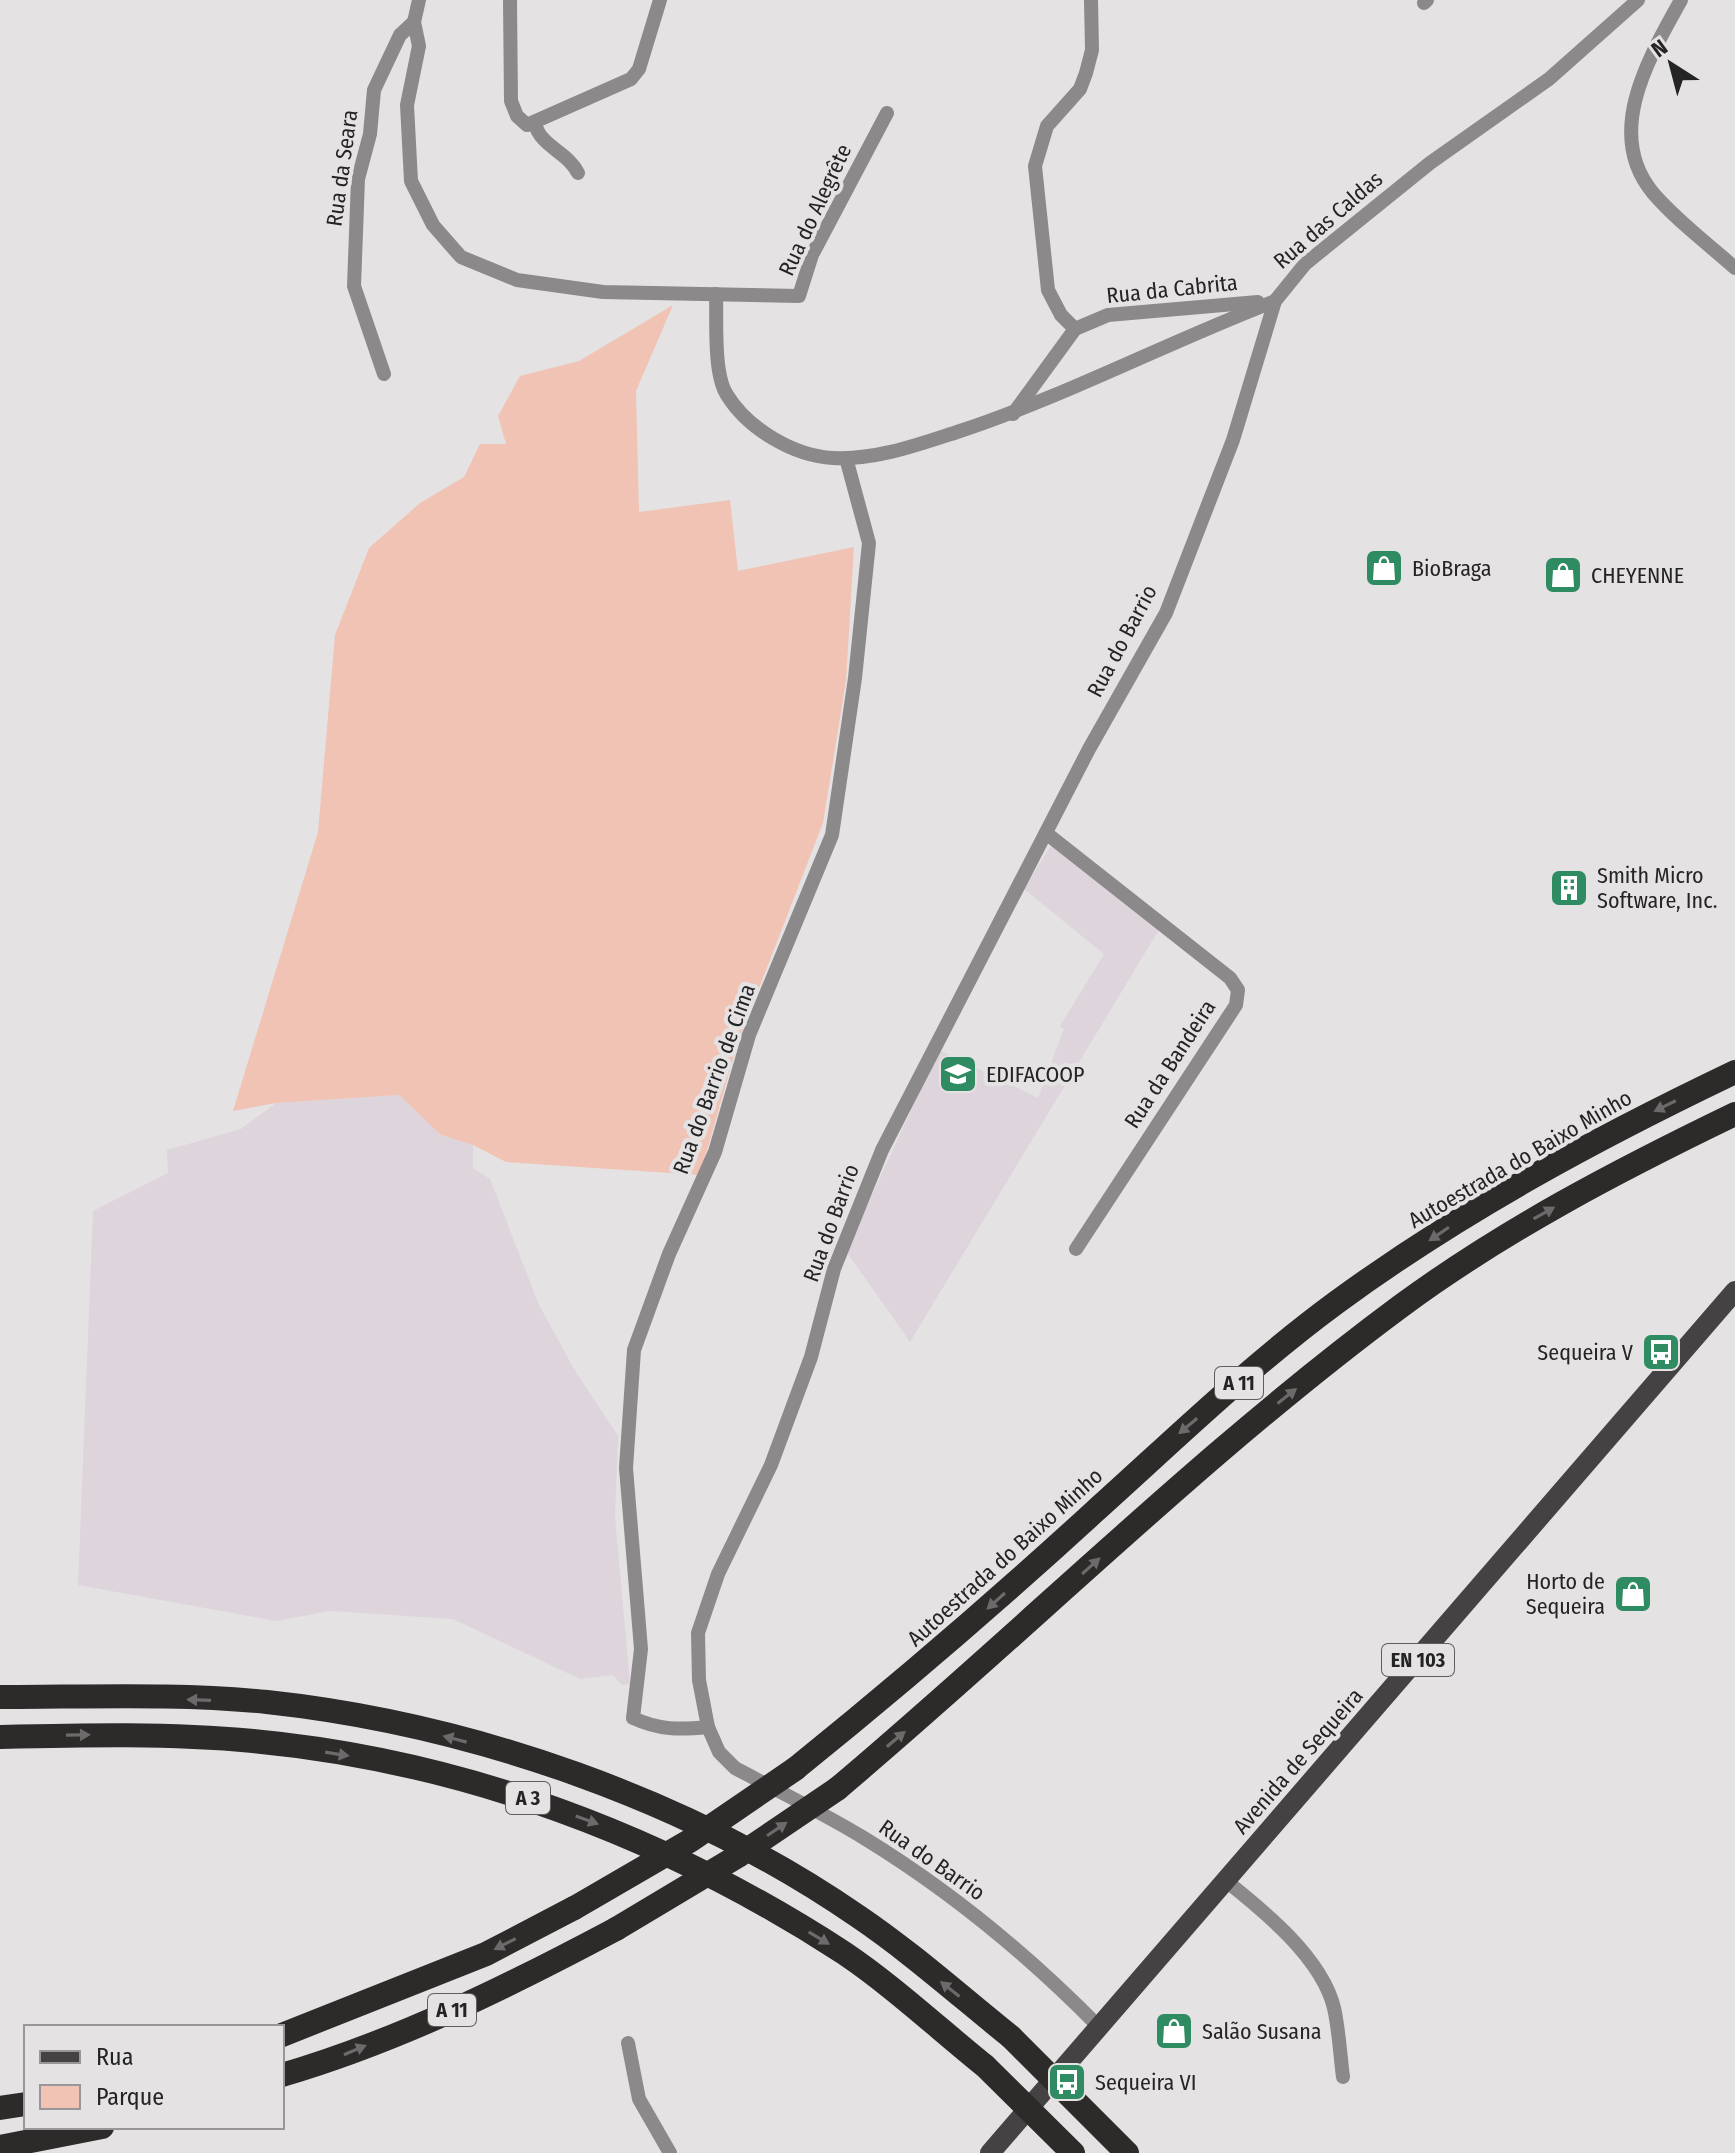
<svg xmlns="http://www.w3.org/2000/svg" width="1735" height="2153" font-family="'Fira Sans Condensed',sans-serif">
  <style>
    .built { fill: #ddd4dc }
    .green { fill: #f0c3b5 }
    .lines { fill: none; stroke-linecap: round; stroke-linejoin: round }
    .minor { stroke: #8b898a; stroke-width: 14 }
    .primary { stroke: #454243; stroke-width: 20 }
    .motorway { stroke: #2d2a2a; stroke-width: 24 }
    .motorway-bridge { stroke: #2d2a2a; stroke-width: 24 }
    .oneway { fill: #6d6a6b }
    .labels { text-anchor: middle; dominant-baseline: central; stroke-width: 8; stroke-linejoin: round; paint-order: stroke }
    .shield { fill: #e5e2e4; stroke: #5f5d5e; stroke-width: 2 }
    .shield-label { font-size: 20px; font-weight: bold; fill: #252425 }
    .street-label { font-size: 22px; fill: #252425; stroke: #e5e2e4 }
    .poi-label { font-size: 22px; fill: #252425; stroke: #e5e2e4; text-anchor: start }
  </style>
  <rect width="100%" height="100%" fill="#e5e2e4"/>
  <g class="built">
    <polygon points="1053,842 1160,928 910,1342 846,1251 939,1050 1038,1098 1064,1029 1060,1026 1104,954 1024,889"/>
    <polygon points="399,1095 441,1135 473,1145 473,1168 490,1179 539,1305 574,1369 618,1436 615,1517 630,1684 622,1685 613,1675 580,1679 453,1619 330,1611 276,1621 78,1585 93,1211 168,1173 167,1150 241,1129 276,1103"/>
  </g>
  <polygon class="green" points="673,305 636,391 639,512 730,500 738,571 854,547 846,681 823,823 737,1045 700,1175 506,1162 473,1145 441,1135 399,1095 276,1103 233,1111 318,832 335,635 369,548 420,503 464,477 480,444 506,444 498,416 520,376 579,361"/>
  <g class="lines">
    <g class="minor">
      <polyline points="419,0 414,22 419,46 407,105 411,181 433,225 461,257 517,280 603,292 799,296 812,255 887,113"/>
      <polyline points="510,0 511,101 517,116 527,125 631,79 639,69 660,0"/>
      <path d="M1681,0C1650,56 1603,133 1653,193C1676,220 1708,244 1735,268"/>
      <polyline points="1424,3 1427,0"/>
      <path d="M535,124C541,147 568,152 578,173"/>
      <path d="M716,294C717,319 713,374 727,395C748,429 794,456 833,458C876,460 917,445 957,432C1066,396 1168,342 1275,301"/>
      <polyline points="1075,329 1061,315 1048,290 1035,166 1047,126 1080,89 1086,73 1092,50 1091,0"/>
      <polyline points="384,374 354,286 358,179 370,134 374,90 400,35 414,22"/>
      <polyline points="1013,414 1075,329 1108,315 1258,302"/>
      <polyline points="1046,833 1230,978 1238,990 1236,1005 1076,1249"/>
      <path d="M708,1727C679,1730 659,1730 633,1718L641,1649L626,1468L634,1350L669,1254L715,1152L749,1035L832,835L855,678L869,543L846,458"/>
      <path d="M1225,1880C1264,1911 1322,1958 1334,2008C1339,2030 1340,2054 1343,2077"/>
      <path d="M1098,2026C1028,1955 949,1890 864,1838C823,1813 778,1791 735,1768L719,1752L708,1727L699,1680L698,1633L718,1574L771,1465L811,1357L834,1269L882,1150L1089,749L1166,613L1233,440L1275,301L1305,264L1430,163L1549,79L1638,0"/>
      <polyline points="628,2043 639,2099 670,2153"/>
    </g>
    <polyline class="primary" points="990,2153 1735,1291"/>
    <g class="motorway">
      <path d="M0,1697C88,1697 179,1693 267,1702C471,1724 690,1800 859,1917C912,1953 961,1997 1011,2037"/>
      <path d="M0,1737C85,1735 169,1733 253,1741C465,1761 666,1837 844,1953C893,1986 939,2029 985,2066"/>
      <path d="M795,1769C898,1686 997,1601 1094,1512C1173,1441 1251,1365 1337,1302C1461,1211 1597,1138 1735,1072"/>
      <path d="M837,1789C1026,1630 1201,1454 1401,1306C1504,1230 1619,1170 1735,1114"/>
      <polyline points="282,2035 486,1954 574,1908"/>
      <path d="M282,2075C398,2041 509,1986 616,1929"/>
      <polyline points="0,2108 26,2104"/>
      <polyline points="0,2147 102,2127"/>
    </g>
    <g class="motorway-bridge">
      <polyline points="574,1908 691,1840 795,1769"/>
      <polyline points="616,1929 738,1856 837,1789"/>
      <polyline points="1011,2037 1127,2153"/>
      <polyline points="985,2066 1073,2153"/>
    </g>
  </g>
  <defs><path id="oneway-solid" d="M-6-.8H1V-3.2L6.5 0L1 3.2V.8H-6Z" transform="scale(2)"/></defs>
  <g class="oneway">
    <use href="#oneway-solid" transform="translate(1665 1106) rotate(154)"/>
    <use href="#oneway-solid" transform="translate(1544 1213) rotate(-29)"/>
    <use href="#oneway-solid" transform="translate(1439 1234) rotate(146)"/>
    <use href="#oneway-solid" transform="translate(1287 1396) rotate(-38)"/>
    <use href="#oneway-solid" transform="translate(1188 1426) rotate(140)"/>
    <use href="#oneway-solid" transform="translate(1091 1566) rotate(-42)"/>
    <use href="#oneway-solid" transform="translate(996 1601) rotate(138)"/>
    <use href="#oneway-solid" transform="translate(199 1700) rotate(-178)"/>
    <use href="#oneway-solid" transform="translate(78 1735) rotate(-1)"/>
    <use href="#oneway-solid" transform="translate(455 1739) rotate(-165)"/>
    <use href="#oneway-solid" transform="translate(896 1739) rotate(-40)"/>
    <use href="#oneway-solid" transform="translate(337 1754) rotate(9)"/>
    <use href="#oneway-solid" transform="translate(587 1820) rotate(20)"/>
    <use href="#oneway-solid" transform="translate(777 1829) rotate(-34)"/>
    <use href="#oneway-solid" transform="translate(819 1938) rotate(31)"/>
    <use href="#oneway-solid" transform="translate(505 1944) rotate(153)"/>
    <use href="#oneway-solid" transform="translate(950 1989) rotate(-142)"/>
    <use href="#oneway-solid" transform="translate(355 2050) rotate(-23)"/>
  </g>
  <defs>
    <symbol id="shop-square" viewBox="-11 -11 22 22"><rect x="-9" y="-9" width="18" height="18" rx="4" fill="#2f8b61" stroke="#e5e2e4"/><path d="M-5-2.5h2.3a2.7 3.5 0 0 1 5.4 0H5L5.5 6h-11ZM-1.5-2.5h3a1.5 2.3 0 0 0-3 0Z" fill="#fff"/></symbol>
    <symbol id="building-square" viewBox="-11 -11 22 22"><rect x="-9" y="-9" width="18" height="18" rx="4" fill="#2f8b61" stroke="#e5e2e4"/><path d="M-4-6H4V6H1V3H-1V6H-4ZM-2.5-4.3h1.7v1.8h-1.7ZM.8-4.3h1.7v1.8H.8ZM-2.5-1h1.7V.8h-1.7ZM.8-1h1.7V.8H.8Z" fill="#fff"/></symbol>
    <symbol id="school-square" viewBox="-11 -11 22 22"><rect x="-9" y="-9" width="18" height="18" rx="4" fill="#2f8b61" stroke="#e5e2e4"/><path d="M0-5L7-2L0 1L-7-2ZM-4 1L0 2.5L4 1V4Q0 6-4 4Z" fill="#fff"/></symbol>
    <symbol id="bus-square" viewBox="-11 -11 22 22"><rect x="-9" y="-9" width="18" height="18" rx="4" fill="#2f8b61" stroke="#e5e2e4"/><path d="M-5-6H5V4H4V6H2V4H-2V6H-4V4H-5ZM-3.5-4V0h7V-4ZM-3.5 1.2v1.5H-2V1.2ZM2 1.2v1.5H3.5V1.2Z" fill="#fff"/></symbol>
  </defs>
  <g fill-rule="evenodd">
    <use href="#shop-square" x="1362" y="546" width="44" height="44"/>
    <use href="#shop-square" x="1541" y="553" width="44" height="44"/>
    <use href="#building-square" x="1547" y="866" width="44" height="44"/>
    <use href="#school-square" x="936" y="1052" width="44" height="44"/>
    <use href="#bus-square" x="1639" y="1330" width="44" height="44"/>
    <use href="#shop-square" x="1611" y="1572" width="44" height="44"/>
    <use href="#shop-square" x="1152" y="2009" width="44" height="44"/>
    <use href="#bus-square" x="1045" y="2060" width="44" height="44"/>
  </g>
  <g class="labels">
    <g class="shield">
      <rect x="1215" y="1367" width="48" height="32" rx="6"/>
      <rect x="1382" y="1644" width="72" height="32" rx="6"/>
      <rect x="506" y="1782" width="44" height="32" rx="6"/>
      <rect x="428" y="1994" width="48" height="32" rx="6"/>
    </g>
    <g class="shield-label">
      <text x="1239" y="1383">A 11</text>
      <text x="1418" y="1660">EN 103</text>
      <text x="528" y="1798">A 3</text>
      <text x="452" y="2010">A 11</text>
    </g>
    <g class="street-label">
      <text transform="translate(342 168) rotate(-82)">Rua da Seara</text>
      <text transform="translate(815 210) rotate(-65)">Rua do Alegrête</text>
      <text transform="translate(1328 220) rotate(-41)">Rua das Caldas</text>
      <text transform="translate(1172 289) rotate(-6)">Rua da Cabrita</text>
      <text transform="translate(1122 641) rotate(-62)">Rua do Barrio</text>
      <text transform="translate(1170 1064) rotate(-57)">Rua da Bandeira</text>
      <text transform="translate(714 1079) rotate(-70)">Rua do Barrio de Cima</text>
      <text transform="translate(1520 1159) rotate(-30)">Autoestrada do Baixo Minho</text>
      <text transform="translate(831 1223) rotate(-70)">Rua do Barrio</text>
      <text transform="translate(1005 1557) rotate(-42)">Autoestrada do Baixo Minho</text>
      <text transform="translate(1298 1761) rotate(-49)">Avenida de Sequeira</text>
      <text transform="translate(932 1860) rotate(35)">Rua do Barrio</text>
    </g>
    <g class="poi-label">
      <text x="1412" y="568">BioBraga</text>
      <text x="1591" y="575">CHEYENNE</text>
      <text x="1597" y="875">Smith Micro<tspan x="1597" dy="25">Software, Inc.</tspan></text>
      <text x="986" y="1074">EDIFACOOP</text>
      <text x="1633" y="1352" text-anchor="end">Sequeira V</text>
      <text x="1605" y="1581" text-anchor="end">Horto de<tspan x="1605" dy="25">Sequeira</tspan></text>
      <text x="1202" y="2031">Salão Susana</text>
      <text x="1095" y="2082">Sequeira VI</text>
    </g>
  </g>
  <rect x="24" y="2025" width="260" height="104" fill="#e5e2e4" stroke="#989698" stroke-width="2"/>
  <rect x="40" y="2051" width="40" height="12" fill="#454243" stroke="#989698" stroke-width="2"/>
  <text x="96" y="2065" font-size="24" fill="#252425">Rua</text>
  <rect x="40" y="2085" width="40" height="24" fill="#f0c3b5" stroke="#989698" stroke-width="2"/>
  <text x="96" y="2105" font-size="24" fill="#252425">Parque</text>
  <g transform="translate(1671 64) rotate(324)" stroke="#e5e2e4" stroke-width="6" paint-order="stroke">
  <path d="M0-6L14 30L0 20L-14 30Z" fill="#252425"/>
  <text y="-12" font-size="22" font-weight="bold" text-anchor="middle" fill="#252425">N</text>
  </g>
</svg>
